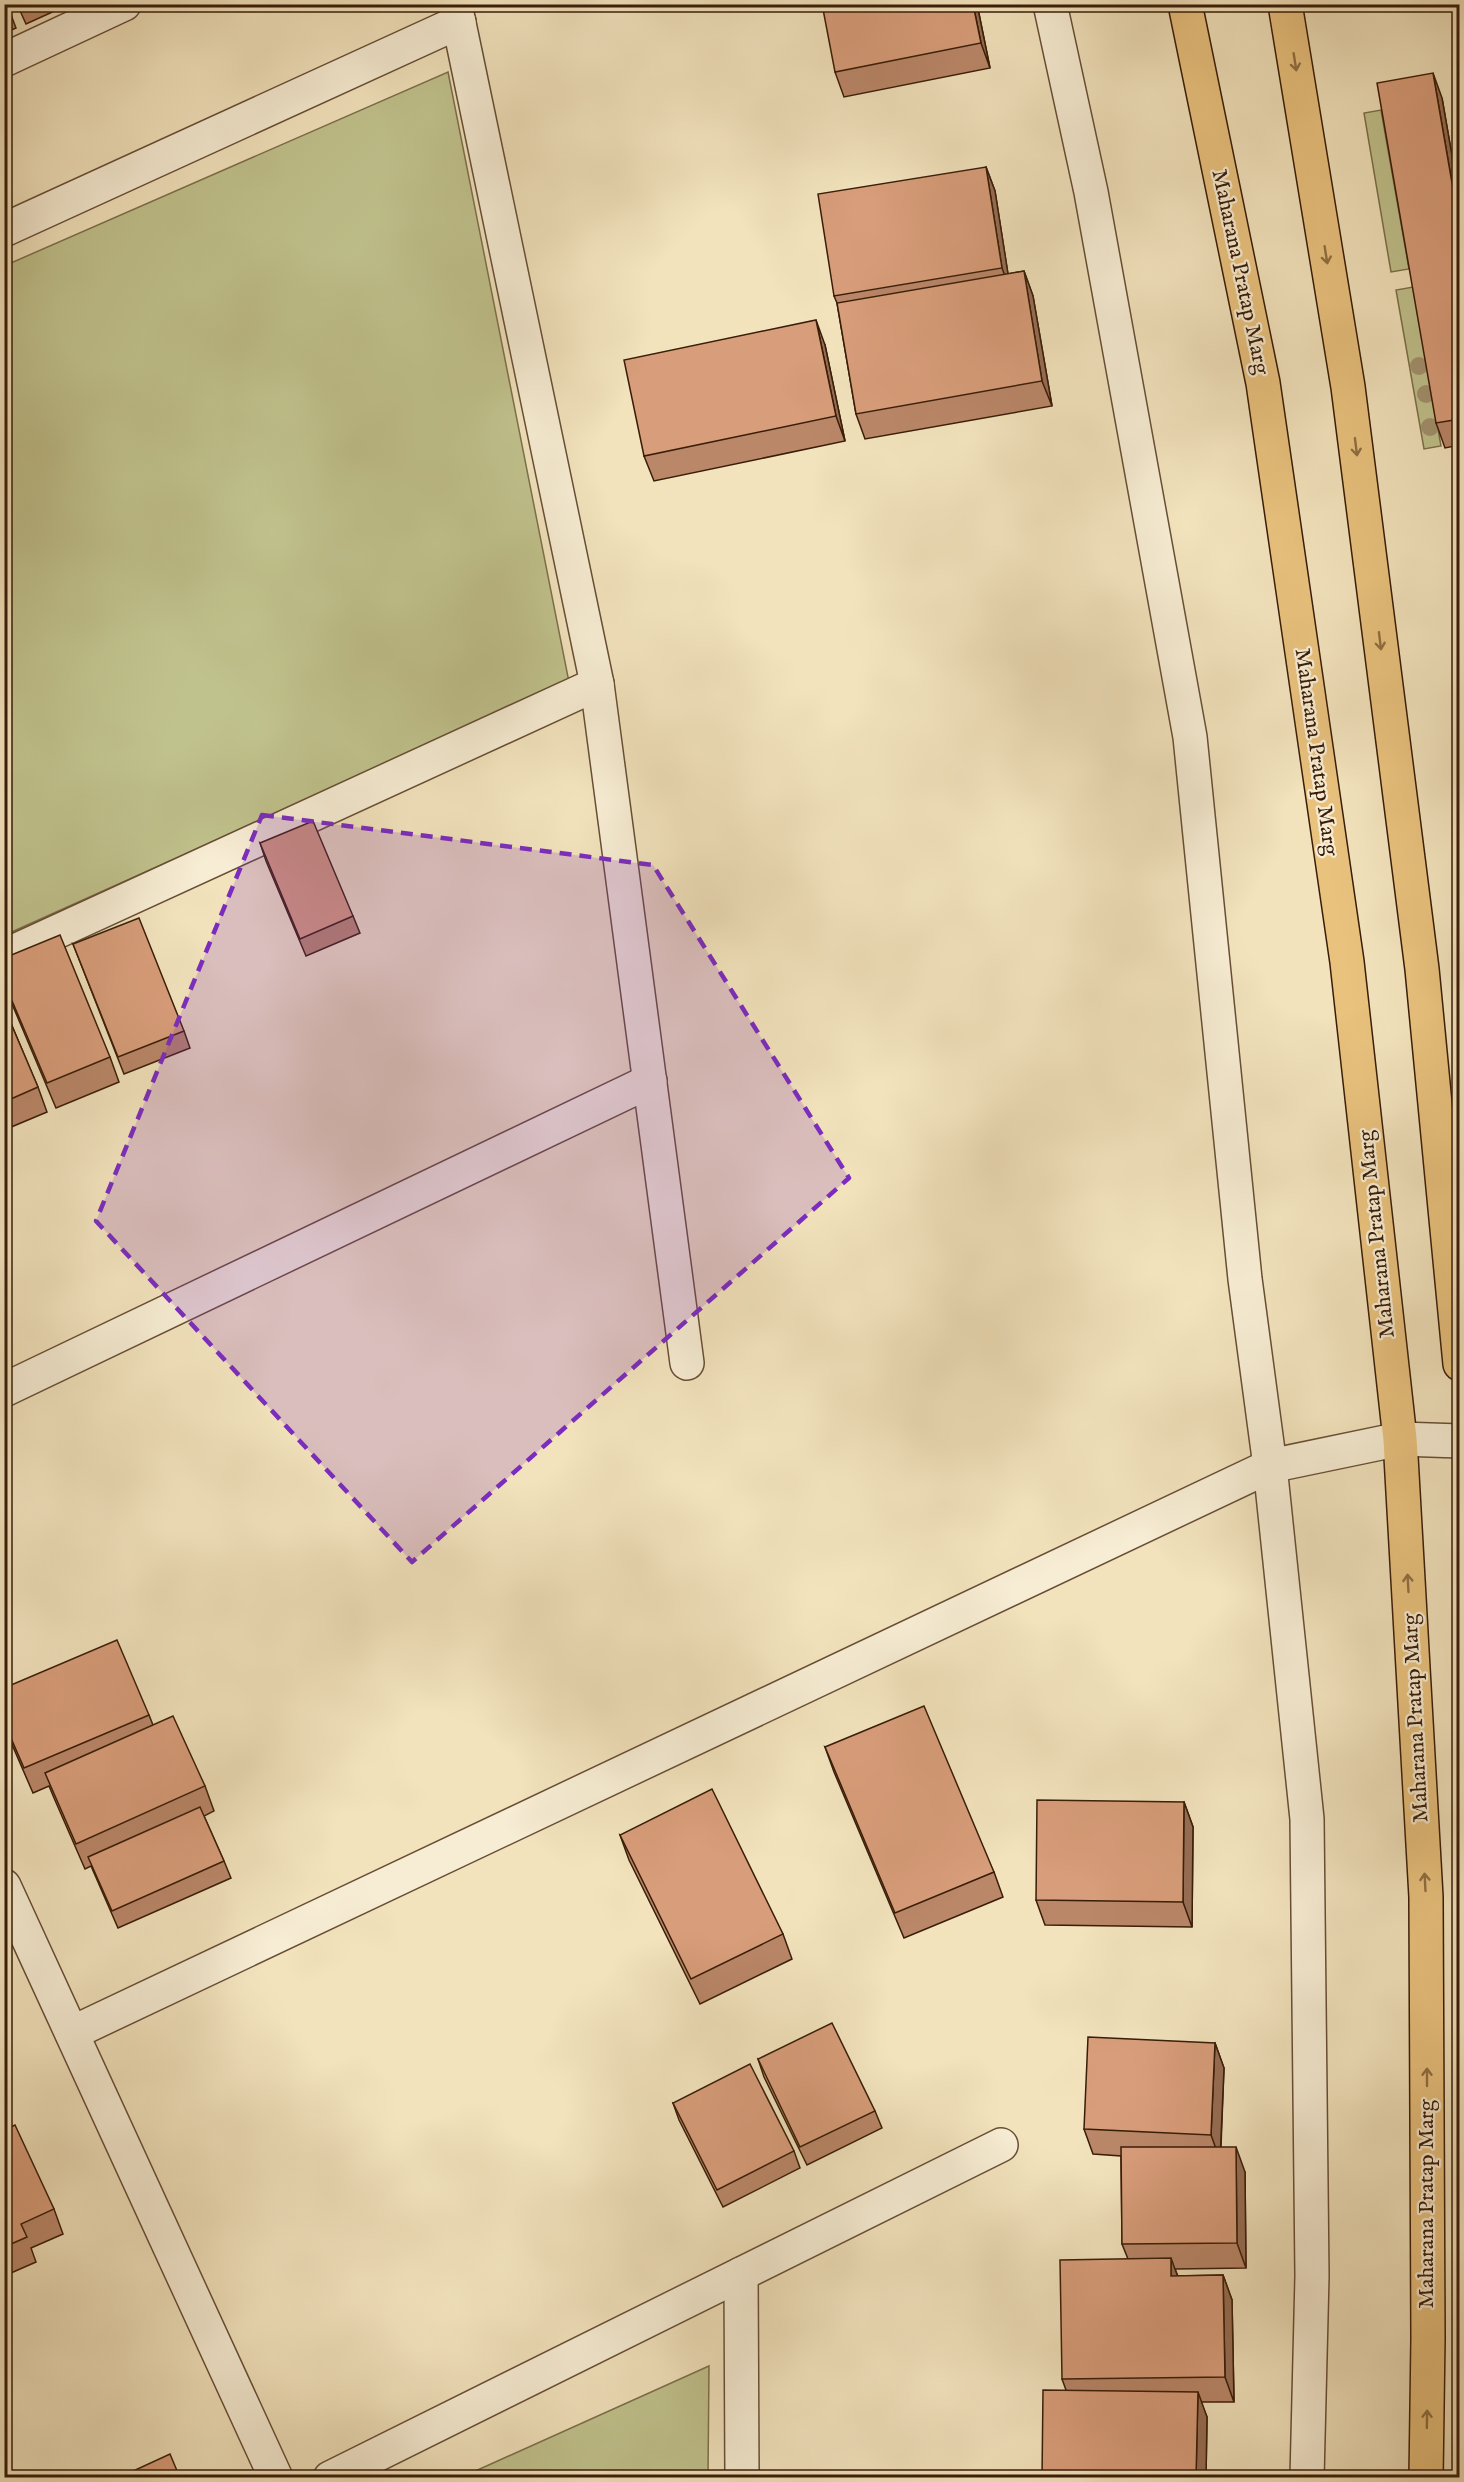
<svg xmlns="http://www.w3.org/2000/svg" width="1464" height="2482" font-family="'IM FELL English',serif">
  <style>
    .green { fill: #c0c28d; stroke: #7c704a; stroke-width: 1.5 }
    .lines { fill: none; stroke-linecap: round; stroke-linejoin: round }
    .minor-casing { stroke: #674e35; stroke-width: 36 }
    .major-casing { stroke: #391d08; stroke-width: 36 }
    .minor { stroke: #f7edd4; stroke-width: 33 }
    .major { stroke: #e9c27e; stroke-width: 33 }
    .tree { fill: #a3926f }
    .wall { fill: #ba8769; stroke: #391d08; stroke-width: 1.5 }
    .shaded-wall { fill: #976e55; stroke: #391d08; stroke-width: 1.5 }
    .building { fill: #d89d7a; stroke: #391d08; stroke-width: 1.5 }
    .oneway { stroke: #917043 }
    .marked { fill: #7b2cbf; fill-opacity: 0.2; stroke: #7b2cbf; stroke-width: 4.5; stroke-dasharray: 12 8; stroke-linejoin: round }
    .labels { text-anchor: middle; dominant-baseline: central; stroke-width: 4.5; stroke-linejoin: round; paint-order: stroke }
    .street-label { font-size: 22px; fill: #391d08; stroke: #f7edd4 }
  </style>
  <rect width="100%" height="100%" fill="#f2e3bd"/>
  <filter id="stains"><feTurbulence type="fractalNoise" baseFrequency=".00333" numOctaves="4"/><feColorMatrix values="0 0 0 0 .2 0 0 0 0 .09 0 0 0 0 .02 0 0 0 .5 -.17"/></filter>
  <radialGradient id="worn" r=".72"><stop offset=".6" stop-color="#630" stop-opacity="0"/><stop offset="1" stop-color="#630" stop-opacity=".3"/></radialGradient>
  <g class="green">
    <polygon points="448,72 569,682 5,935 4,266"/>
    <polygon points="1381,110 1409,269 1391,272 1364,113"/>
    <polygon points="1413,287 1441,446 1424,449 1396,290"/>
    <polygon points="709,2366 708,2477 462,2477"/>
  </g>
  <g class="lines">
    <defs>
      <g id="minor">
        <polyline points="455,4 597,684 687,1363"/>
        <polyline points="1050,4 1091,192 1190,737 1245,1279 1270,1466 1307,1819 1312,2276 1307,2478"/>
        <polyline points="4,60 124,4"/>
        <polyline points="4,230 459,22"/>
        <polyline points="4,956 597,684"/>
        <polyline points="4,1390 650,1081"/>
        <polyline points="4,1886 276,2478"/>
        <polyline points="72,2033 1270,1466 1400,1439 1460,1441"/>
        <polyline points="741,2274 742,2478"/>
        <polyline points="330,2478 1001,2145"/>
      </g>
      <g id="major">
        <polyline points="1185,4 1263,383 1347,962 1400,1439 1426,1897 1428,2338 1426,2478"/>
        <polyline points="1285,4 1348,387 1422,969 1460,1364"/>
      </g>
    </defs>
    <use href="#minor" class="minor-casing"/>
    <use href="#major" class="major-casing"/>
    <use href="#minor" class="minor"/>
    <use href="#major" class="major"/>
  </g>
  <g class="tree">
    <circle cx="1419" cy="366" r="9"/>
    <circle cx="1426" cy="394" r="9"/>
    <circle cx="1430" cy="427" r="9"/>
  </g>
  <g class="wall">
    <polygon points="4,4 7,4 16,28 4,33"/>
    <polygon points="17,4 70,4 26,24"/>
    <polygon points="538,4 564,4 540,10"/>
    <polygon points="977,4 990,68 844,97 835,72"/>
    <polygon points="1442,98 1460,202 1460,445 1445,448 1436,423"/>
    <polygon points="986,167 995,191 1008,274 1024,271 1033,296 1052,406 865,439 856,414 837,303 834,296"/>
    <polygon points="825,345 845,441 654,481 644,456"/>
    <polygon points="260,843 353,916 360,933 306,956 266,861"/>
    <polygon points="73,944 184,1031 190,1048 124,1074"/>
    <polygon points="4,958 110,1057 119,1082 56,1108 4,985"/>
    <polygon points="4,1007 38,1087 47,1112 4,1130"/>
    <polygon points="4,1688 149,1715 153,1725 205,1786 214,1811 204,1816 224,1861 231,1878 118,1928 91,1866 85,1869 54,1798 49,1786 33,1793 4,1726"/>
    <polygon points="825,1747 994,1872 1003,1897 904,1938 834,1772"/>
    <polygon points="1184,1802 1193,1827 1192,1927 1045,1925 1036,1900"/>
    <polygon points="620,1835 783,1934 792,1959 700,2004 629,1860"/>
    <polygon points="1215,2043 1224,2068 1221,2147 1245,2172 1246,2268 1175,2269 1178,2276 1223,2275 1232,2300 1234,2402 1201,2402 1207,2417 1206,2478 1042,2478 1066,2390 1062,2379 1128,2259 1122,2244 1121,2156 1093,2154 1084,2129"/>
    <polygon points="758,2059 875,2111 882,2128 807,2165 764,2077"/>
    <polygon points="673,2103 794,2151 800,2168 723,2207 679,2120"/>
    <polygon points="4,2130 54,2209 63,2234 31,2248 36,2262 4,2276"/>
  </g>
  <g class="shaded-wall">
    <polygon points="973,4 977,4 990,68 981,43"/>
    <polygon points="1433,73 1442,98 1460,202 1460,229"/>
    <polygon points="986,167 995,191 1011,293 1002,268"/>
    <polygon points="1024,271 1033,296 1052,406 1042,381"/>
    <polygon points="816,320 825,345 845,441 836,416"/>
    <polygon points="1184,1802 1193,1827 1192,1927 1183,1902"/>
    <polygon points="1215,2043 1224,2068 1220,2160 1211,2135"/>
    <polygon points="1236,2147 1245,2172 1246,2268 1237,2243"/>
    <polygon points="1171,2258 1180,2283 1171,2276"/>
    <polygon points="1223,2275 1232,2300 1234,2402 1225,2377"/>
    <polygon points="1198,2392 1207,2417 1206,2478 1196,2478"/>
  </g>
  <g class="building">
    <polygon points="4,4 7,4 10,11 4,13"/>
    <polygon points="822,4 973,4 981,43 835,72"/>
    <polygon points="1433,73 1460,229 1460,419 1436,423 1377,83"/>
    <polygon points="986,167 1002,268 834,296 818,194"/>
    <polygon points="1024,271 1042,381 856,414 837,303"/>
    <polygon points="816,320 836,416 644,456 624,360"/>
    <polygon points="313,821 353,916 300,939 260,843"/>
    <polygon points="139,918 184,1031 118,1057 73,944"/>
    <polygon points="60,935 110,1057 47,1083 4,982 4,958"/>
    <polygon points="4,1007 38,1087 4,1102"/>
    <polygon points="117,1640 149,1715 24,1768 4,1722 4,1688"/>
    <polygon points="924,1706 994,1872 895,1913 825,1747"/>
    <polygon points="173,1716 205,1786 76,1844 45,1773"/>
    <polygon points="712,1789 783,1934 691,1979 620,1835"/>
    <polygon points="1037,1800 1184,1802 1183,1902 1036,1900"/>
    <polygon points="200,1807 224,1861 112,1911 88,1857"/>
    <polygon points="832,2023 875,2111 800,2147 758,2059"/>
    <polygon points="1088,2037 1215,2043 1211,2135 1084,2129"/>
    <polygon points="750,2064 794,2151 717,2190 673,2103"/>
    <polygon points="15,2125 54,2209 21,2224 27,2237 4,2247 4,2130"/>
    <polygon points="1121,2147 1236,2147 1237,2243 1122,2244"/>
    <polygon points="1171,2258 1171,2276 1223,2275 1225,2377 1062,2379 1060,2260"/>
    <polygon points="1043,2390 1198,2392 1196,2478 1042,2478"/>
    <polygon points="170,2454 180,2478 118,2478"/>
  </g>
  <defs><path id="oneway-shaft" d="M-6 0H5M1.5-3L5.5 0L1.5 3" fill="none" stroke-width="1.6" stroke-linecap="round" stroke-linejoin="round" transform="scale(1.5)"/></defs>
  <g class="oneway">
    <use href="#oneway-shaft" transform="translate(1295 62) rotate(81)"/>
    <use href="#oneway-shaft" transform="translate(1326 255) rotate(81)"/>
    <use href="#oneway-shaft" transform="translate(1356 447) rotate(83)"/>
    <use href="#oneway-shaft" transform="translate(1380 641) rotate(83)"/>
    <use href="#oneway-shaft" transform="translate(1408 1583) rotate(-93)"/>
    <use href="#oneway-shaft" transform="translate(1425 1882) rotate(-93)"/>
    <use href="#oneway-shaft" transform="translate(1427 2077) rotate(-90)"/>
    <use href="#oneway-shaft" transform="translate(1427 2419) rotate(-89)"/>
  </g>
  <path class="marked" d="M262,815L653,865L849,1178L412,1562L96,1221Z"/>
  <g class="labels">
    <g class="street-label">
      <text transform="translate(1240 272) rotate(78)">Maharana Pratap Marg</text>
      <text transform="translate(1316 752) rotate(82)">Maharana Pratap Marg</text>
      <text transform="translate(1377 1234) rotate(-96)">Maharana Pratap Marg</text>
      <text transform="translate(1416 1718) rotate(-93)">Maharana Pratap Marg</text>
      <text transform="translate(1427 2204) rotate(-90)">Maharana Pratap Marg</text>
    </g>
  </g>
  <rect width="1464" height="2482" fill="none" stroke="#f2e3bd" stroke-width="24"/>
  <rect x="6" y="6" width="1452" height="2470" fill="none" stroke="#391d08" stroke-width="3"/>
  <rect x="12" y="12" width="1440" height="2458" fill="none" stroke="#391d08" stroke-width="1.5"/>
  <rect width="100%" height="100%" filter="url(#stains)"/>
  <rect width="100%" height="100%" fill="url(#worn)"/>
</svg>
